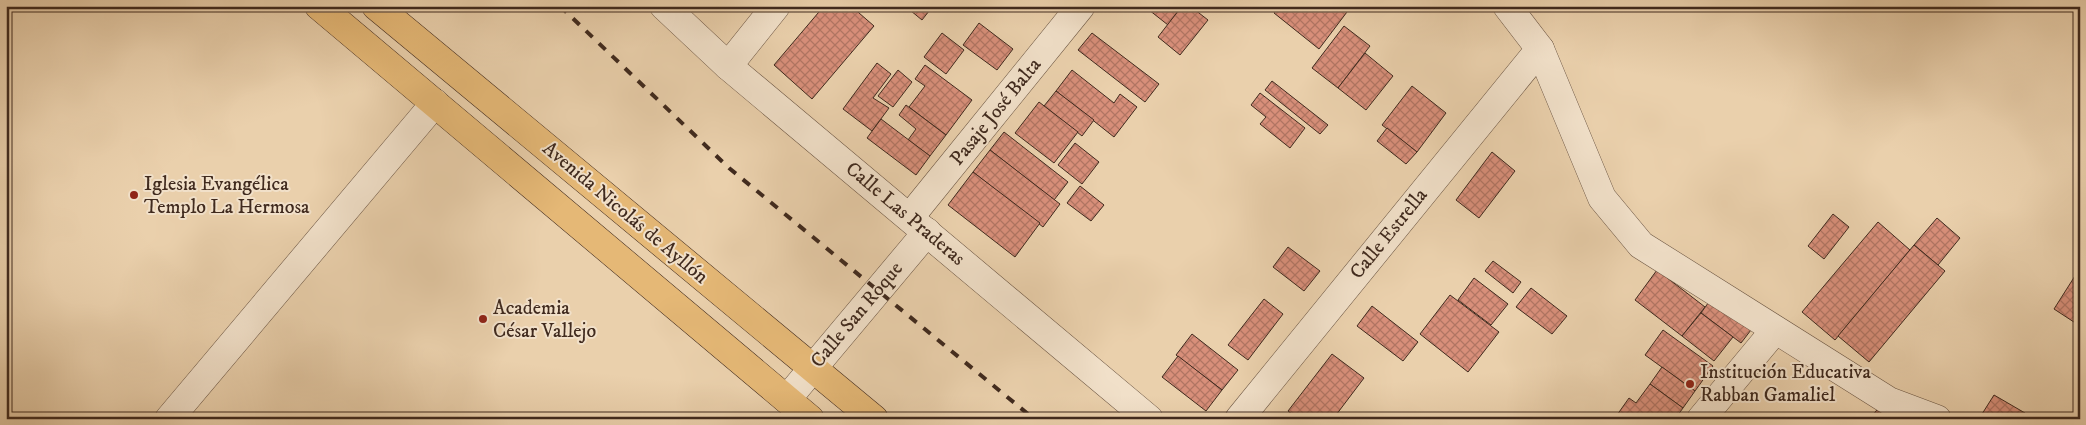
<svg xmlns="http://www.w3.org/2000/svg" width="2086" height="425" font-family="'IM FELL DW Pica',serif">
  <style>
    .building { fill: url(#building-cross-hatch); stroke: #402a1e }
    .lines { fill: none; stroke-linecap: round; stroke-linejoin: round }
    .minor-casing { stroke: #6a5442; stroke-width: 29 }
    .major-casing { stroke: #402a1e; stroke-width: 29 }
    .minor { stroke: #f1e0c9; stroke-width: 28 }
    .major { stroke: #e5b876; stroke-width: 28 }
    .rail { stroke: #402a1e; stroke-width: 4; stroke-dasharray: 9 9; stroke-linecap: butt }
    .poi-dot { fill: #8f2418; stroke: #f1e0c9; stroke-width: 2 }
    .labels { text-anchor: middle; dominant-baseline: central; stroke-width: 4; stroke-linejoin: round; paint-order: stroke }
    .street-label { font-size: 20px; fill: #402a1e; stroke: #f1e0c9 }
    .poi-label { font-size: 20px; fill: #402a1e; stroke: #f1e0c9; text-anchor: start }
  </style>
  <defs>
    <pattern id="building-cross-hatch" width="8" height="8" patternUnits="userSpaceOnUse" patternTransform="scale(1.25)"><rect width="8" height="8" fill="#d88f7a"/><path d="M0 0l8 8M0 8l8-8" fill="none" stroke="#b17563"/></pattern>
  </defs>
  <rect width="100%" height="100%" fill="#ead0ac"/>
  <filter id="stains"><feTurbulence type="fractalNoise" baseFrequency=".004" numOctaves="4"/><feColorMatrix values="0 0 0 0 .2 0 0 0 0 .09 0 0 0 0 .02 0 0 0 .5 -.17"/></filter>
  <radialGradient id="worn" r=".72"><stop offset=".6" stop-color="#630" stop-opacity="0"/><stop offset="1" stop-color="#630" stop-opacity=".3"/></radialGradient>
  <g class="building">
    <polygon points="824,6 851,6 874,26 812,99 774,65"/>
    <polygon points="905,6 933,6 922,20"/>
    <polygon points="1144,6 1182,6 1168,25"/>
    <polygon points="1182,6 1190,6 1208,20 1180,55 1158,37"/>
    <polygon points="1279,6 1348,6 1350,8 1319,49 1274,13"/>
    <polygon points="979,23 1013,49 997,70 963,45"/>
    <polygon points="1344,26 1370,46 1338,88 1312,68"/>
    <polygon points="942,33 964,50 946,74 924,57"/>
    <polygon points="1092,33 1159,84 1145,102 1078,50"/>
    <polygon points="1365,53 1393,76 1366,110 1338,88"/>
    <polygon points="877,63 891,74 873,98 889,108 872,131 843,109"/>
    <polygon points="925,65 972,100 946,135 909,107 925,86 915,79"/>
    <polygon points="898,70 912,82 893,107 878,96"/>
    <polygon points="1072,70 1114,103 1120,94 1137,107 1114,137 1056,91"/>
    <polygon points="1272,81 1328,125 1320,134 1265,90"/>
    <polygon points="1412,86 1446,113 1417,152 1382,125"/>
    <polygon points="1056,91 1094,120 1082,136 1044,106"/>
    <polygon points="1260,93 1305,128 1290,148 1260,124 1266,117 1251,105"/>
    <polygon points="1039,102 1078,132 1054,163 1015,133"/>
    <polygon points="906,105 946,135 930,156 908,140 916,129 899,115"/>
    <polygon points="881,119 930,156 916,175 867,138"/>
    <polygon points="1387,128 1417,152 1406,164 1377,141"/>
    <polygon points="1004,132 1068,182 1054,200 990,150"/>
    <polygon points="1075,143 1099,162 1082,184 1058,165"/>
    <polygon points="990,150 1060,204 1043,227 973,172"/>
    <polygon points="1492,152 1515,171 1479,218 1456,200"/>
    <polygon points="973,172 1040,223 1015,257 948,205"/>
    <polygon points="1080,186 1104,205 1091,221 1067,203"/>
    <polygon points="1833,214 1849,227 1824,259 1808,246"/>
    <polygon points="1937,218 1960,238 1938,265 1914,245"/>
    <polygon points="1878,222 1910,250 1835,340 1802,312"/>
    <polygon points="1914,245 1945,271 1869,362 1838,336"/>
    <polygon points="1288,247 1320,271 1304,291 1273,267"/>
    <polygon points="1493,261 1521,282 1513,293 1485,271"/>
    <polygon points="2080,268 2080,326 2054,309"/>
    <polygon points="1657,270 1705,307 1682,336 1635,300"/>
    <polygon points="1474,278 1508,304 1491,325 1458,300"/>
    <polygon points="1531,288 1567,316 1552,334 1516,307"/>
    <polygon points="1450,295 1499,332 1468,372 1420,334"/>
    <polygon points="1264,299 1283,314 1248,360 1228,345"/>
    <polygon points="1711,299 1751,330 1741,343 1701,313"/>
    <polygon points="1372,306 1418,342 1403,361 1357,326"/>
    <polygon points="1701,313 1733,337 1714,361 1682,336"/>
    <polygon points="1663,330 1713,366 1695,391 1645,355"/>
    <polygon points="1192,334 1238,370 1222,390 1176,355"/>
    <polygon points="1332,354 1364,378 1333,419 1298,419 1288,411"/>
    <polygon points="1178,356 1222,390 1206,411 1162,377"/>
    <polygon points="1662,367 1695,391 1683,408 1650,384"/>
    <polygon points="1650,384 1683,408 1675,419 1623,419 1617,415 1629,398 1636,403"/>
    <polygon points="1994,395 2025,413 2022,419 1990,419 1982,414"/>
    <polygon points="1879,407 1905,419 1870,419"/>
  </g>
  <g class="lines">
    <defs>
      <g id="minor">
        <polyline points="664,6 728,66 1149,419"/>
        <polyline points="1507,6 1540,49 1602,198 1641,245 1889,401 1937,419"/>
        <polyline points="728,66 776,6"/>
        <polyline points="910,217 1081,6"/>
        <polyline points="787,399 927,232"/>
        <polyline points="169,419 435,103"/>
        <polyline points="1239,419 1540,49"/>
        <polyline points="1701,419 1775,330"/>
      </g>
      <g id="major">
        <polyline points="319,6 810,419"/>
        <polyline points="376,6 874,419"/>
      </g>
    </defs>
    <use href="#minor" class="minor-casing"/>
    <use href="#major" class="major-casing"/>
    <use href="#minor" class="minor"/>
    <use href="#major" class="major"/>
    <polyline class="rail" points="560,6 729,168 1034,419"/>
  </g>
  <g class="poi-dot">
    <circle cx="134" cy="195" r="5"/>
    <circle cx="483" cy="319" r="5"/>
    <circle cx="1690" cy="384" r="5"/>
  </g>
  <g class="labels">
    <g class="street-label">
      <text transform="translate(996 112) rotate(-51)">Pasaje José Balta</text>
      <text transform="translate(625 213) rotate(40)">Avenida Nicolás de Ayllón</text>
      <text transform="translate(905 214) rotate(40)">Calle Las Praderas</text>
      <text transform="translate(1389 234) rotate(-51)">Calle Estrella</text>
      <text transform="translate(857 315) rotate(-50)">Calle San Roque</text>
    </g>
    <g class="poi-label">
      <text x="144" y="184">Iglesia Evangélica<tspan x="144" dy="23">Templo La Hermosa</tspan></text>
      <text x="493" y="308">Academia<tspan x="493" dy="23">César Vallejo</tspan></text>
      <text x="1700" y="372">Institución Educativa<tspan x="1700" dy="23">Rabban Gamaliel</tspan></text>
    </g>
  </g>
  <rect width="2086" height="425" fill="none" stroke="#ead0ac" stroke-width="25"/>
  <rect x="8" y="8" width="2071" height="410" fill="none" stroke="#402a1e" stroke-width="2.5"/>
  <rect x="12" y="12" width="2061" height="400" fill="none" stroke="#402a1e"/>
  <rect width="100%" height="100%" filter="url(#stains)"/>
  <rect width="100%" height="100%" fill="url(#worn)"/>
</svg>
